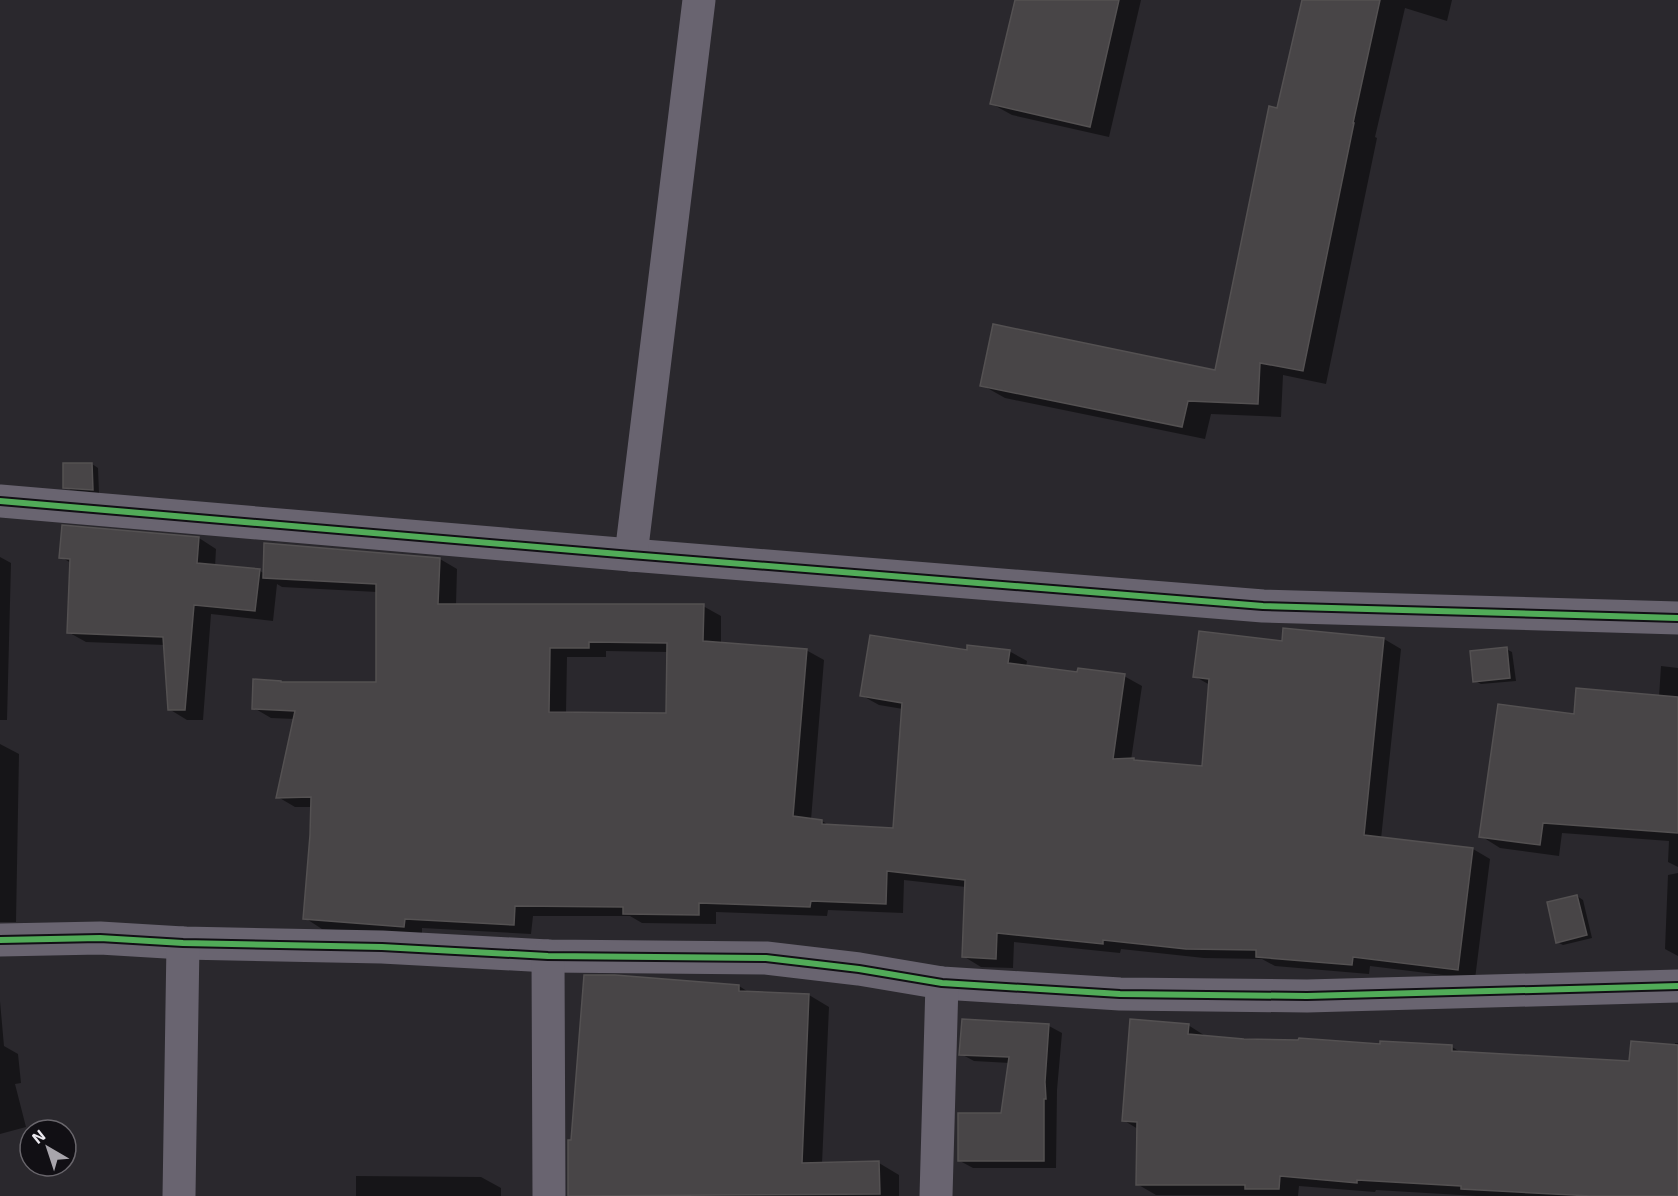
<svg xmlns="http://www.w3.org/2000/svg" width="1678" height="1196" font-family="'Exo 2',sans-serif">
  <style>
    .shadow { fill: #0007; fill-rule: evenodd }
    .building { fill: #484547; stroke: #545152; stroke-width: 1.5; fill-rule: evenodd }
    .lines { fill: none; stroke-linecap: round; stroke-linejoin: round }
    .street { stroke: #696470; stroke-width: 33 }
    .cycleway-casing { stroke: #110f14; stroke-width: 10 }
    .cycleway { stroke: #51ab58; stroke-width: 6 }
  </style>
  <rect width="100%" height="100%" fill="#2a282d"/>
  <g class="shadow">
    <polygon points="1016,0 1141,0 1109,137 1012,115 992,104"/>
    <polygon points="1303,0 1452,0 1447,21 1405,8 1375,137 1377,138 1326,384 1283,375 1281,417 1211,414 1205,439 1005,398 982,385 1216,371"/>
    <polygon points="92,464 98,468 99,493 71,490 65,487"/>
    <path d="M199,538L216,549L215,567L260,571L265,574L440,559L457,569L456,605L703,606L721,616V643L806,650L824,660L811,820L822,821L830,826L894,829L903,709L879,705L861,695L968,652L1009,651L1027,661L1026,667L1078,674L1124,676L1142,686L1131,760L1138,762L1204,767L1210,685L1194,676L1283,643L1285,630L1384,639L1401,649L1381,839L1473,849L1490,859L1475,979L1370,966L1369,974L1275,966L1262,959L1204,958L1121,949L1120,953L1014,942L1013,968L981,967L963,956L966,887L904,880L903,913L828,910L827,916L716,912V924L642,923L630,916H533L531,934L422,928V936L322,929L305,918L313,807H295L278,797L295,719L271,718L254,708L280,682L377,683V592L282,587L277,584L273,621L211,614L203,720H187L169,709L165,645L86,642L68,632L71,563L61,557ZM606,651L668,652L667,714L566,713L567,657H606Z"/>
    <polygon points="0,557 11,563 7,720 0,720"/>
    <polygon points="1506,649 1512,652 1516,681 1481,684 1475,681"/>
    <polygon points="1661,666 1678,668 1678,867 1668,862 1669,841 1562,833 1559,856 1500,848 1481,836 1575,716 1659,697"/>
    <polygon points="0,744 19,754 16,922 0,922"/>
    <polygon points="1678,873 1678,956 1665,949 1668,875"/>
    <polygon points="1577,896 1583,900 1592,938 1563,945 1557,942"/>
    <polygon points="739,986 750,993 809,995 829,1007 822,1164 879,1163 899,1175 899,1196 569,1196 569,1142 572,1142"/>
    <polygon points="0,1001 4,1046 18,1054 21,1083 15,1084 26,1127 0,1134"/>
    <polygon points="963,1021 1049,1026 1062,1033 1057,1090 1056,1168 973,1168 960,1161 1002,1115 1010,1063 974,1061 961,1054"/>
    <polygon points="1188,1025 1207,1037 1452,1047 1462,1053 1630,1062 1675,1047 1675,1043 1678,1043 1678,1196 1477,1196 1376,1190 1375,1192 1299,1186 1298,1196 1156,1195 1137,1184 1138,1129 1123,1120"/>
    <polygon points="356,1176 481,1177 501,1188 501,1196 356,1196"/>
  </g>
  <g class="building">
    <polygon points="1015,0 1119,0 1090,127 990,104"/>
    <polygon points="1302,0 1380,0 1353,123 1354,123 1303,371 1260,363 1258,404 1188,401 1182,427 980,386 993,324 1215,370 1269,106 1277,108"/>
    <polygon points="63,463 92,463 93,490 63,488"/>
    <polygon points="62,525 199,537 197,563 260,569 255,611 194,605 185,710 168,710 163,637 67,633 70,559 59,558"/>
    <path d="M264,543L440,558L438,604H704L703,641L807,649L793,816L822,820V824L893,828L902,703L860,696L870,635L967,650V645L1010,650L1008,663L1077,672L1078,668L1125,674L1113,759L1134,758V760L1202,766L1209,679L1193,677L1199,631L1282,641L1283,628L1384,638L1364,835L1473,848L1458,970L1353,957L1352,965L1256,957V950L1186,949L1103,940V944L997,933L996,959L962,957L965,880L887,871L886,904L811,901L810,907L699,903V915L623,914V907L515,906L514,925L405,919L404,927L303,919L310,835L311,797L276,798L295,711L252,709L253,679L281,681V682H376V584L263,578ZM589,642L667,643L666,713L549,712L550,648H589Z"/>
    <polygon points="1507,647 1510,678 1473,682 1470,651"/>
    <polygon points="1576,688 1678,697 1678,833 1543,823 1540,845 1479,837 1498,704 1574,714"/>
    <polygon points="1577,895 1587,935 1556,943 1547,902"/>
    <polygon points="584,975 615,975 739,985 739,991 809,994 802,1163 879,1161 880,1194 568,1196 568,1140 571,1140"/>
    <polygon points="962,1019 1049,1024 1045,1082 1046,1099 1044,1099 1044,1161 958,1161 958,1113 1001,1113 1009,1057 959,1055"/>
    <polygon points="1130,1019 1189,1024 1188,1034 1244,1039 1298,1040 1299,1038 1380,1044 1380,1041 1452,1045 1452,1051 1629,1061 1631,1041 1678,1045 1678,1196 1591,1196 1461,1189 1461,1186 1357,1180 1357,1183 1280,1176 1279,1189 1245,1189 1245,1185 1136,1185 1137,1122 1122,1121"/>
  </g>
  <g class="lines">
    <g class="street">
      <polyline points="0,501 631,555 1263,606 1678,618"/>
      <polyline points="631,555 699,0"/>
      <polyline points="0,940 100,938 183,943 382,947 548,956 766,958 859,969 942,983 1120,994 1307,996 1678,986"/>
      <polyline points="548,956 549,1196"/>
      <polyline points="179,1196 183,943"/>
      <polyline points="936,1196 942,983"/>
    </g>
    <defs>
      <g id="cycleway">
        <polyline points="0,501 631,555 1263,606 1678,618"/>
        <polyline points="0,940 100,938 183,943 382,947 548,956 766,958 859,969 942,983 1120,994 1307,996 1678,986"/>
      </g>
    </defs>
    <use href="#cycleway" class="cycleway-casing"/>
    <use href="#cycleway" class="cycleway"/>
  </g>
  <g transform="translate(48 1148) rotate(321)"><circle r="28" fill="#110f14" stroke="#69666c" stroke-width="1.5"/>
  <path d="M0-4.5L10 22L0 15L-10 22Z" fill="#a8a5ac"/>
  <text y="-9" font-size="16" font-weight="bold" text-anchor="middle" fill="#ece9f0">N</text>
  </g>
</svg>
